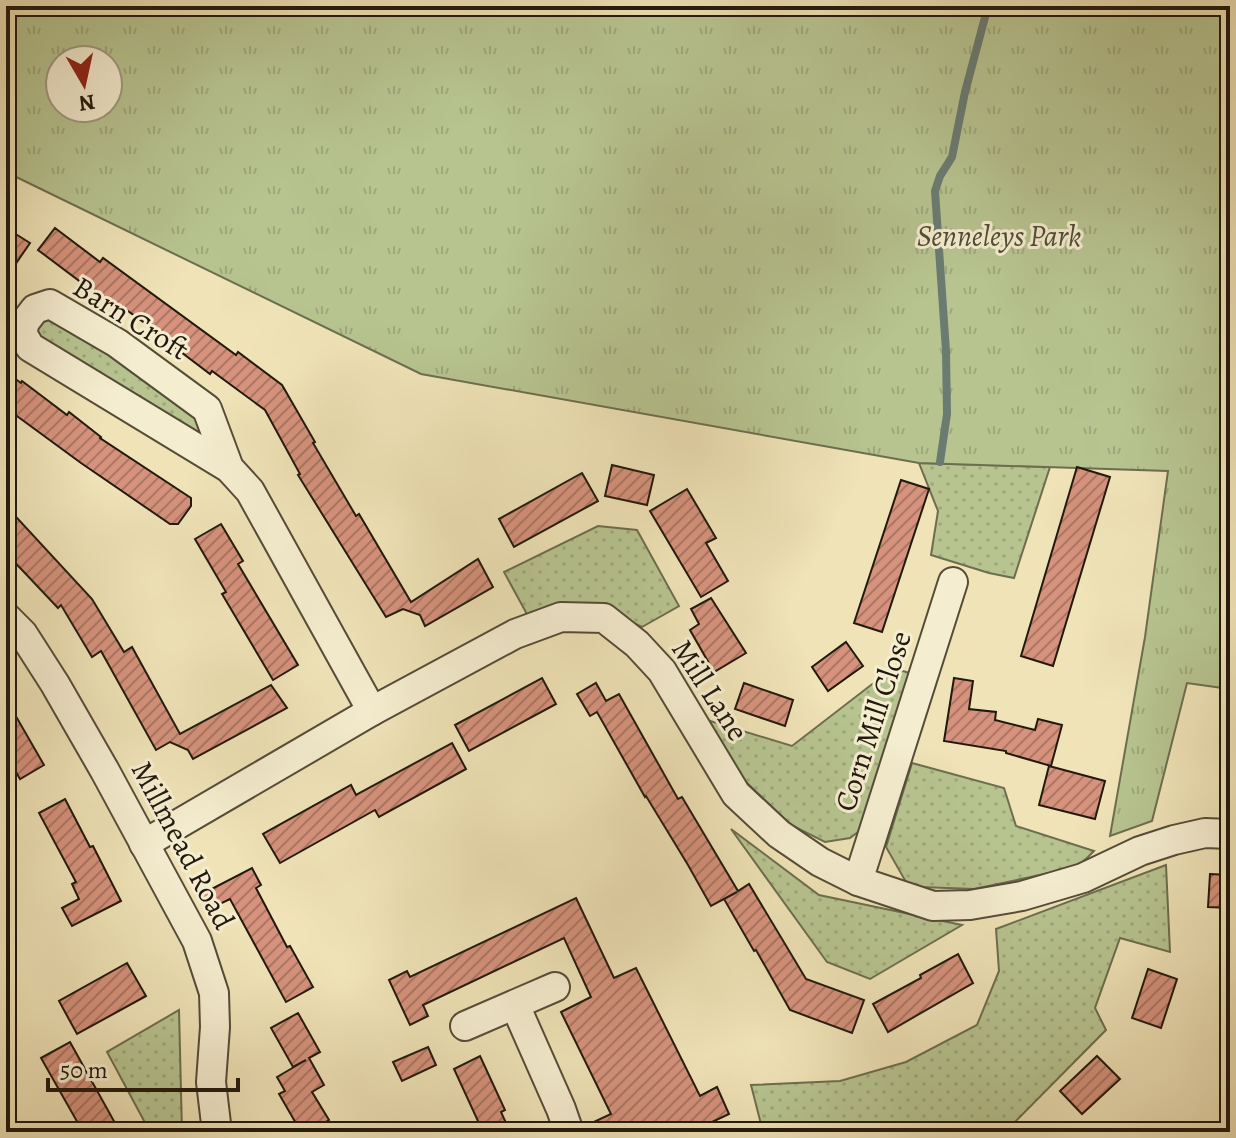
<svg xmlns="http://www.w3.org/2000/svg" width="1236" height="1138" font-family="Alegreya,serif">
  <style>
    .grass { fill: url(#grass-dots); stroke: #6c6e4f; stroke-width: 2 }
    .park { fill: url(#park-tufts); stroke: #6c6e4f; stroke-width: 2; fill-rule: evenodd }
    .lines { fill: none; stroke-linecap: round; stroke-linejoin: round }
    .stream { stroke: #6a7b72; stroke-width: 8 }
    .building { fill: url(#building-hatch); stroke: #22190e; stroke-width: 2 }
    .minor-casing { stroke: #554c38; stroke-width: 32 }
    .minor { stroke: #f5edd0; stroke-width: 28 }
    .labels { text-anchor: middle; dominant-baseline: central; stroke-width: 6; stroke-linejoin: round; paint-order: stroke }
    .park-label { font-size: 30px; font-style: italic; fill: #4f4c35; stroke: #f5edd0 }
    .street-label { font-size: 30px; fill: #22190e; stroke: #f5edd0 }
  </style>
  <defs>
    <pattern id="grass-dots" width="8" height="8" patternUnits="userSpaceOnUse" patternTransform="scale(2)"><rect width="8" height="8" fill="#b7c490"/><path d="M2 2h.1M6 6h.1" fill="none" stroke="#9da87b" stroke-width="1.8" stroke-linecap="round"/></pattern>
    <pattern id="park-tufts" width="24" height="20" patternUnits="userSpaceOnUse" patternTransform="scale(2)"><rect width="24" height="20" fill="#b7c490"/><path d="M3 7l-1-3M5 7V3M7 7l1-3M15 17l-1-3M17 17v-4M19 17l1-3" fill="none" stroke="#9da87b"/></pattern>
    <pattern id="building-hatch" width="6" height="6" patternUnits="userSpaceOnUse" patternTransform="scale(2)"><rect width="6" height="6" fill="#d6927c"/><path d="M-1 1l2-2M0 6l6-6M5 7l2-2" fill="none" stroke="#ad7664"/></pattern>
  </defs>
  <rect width="100%" height="100%" fill="#efe3b7"/>
  <filter id="stains"><feTurbulence type="fractalNoise" baseFrequency=".0025" numOctaves="4"/><feColorMatrix values="0 0 0 0 .2 0 0 0 0 .09 0 0 0 0 .02 0 0 0 .5 -.17"/></filter>
  <radialGradient id="worn" r=".72"><stop offset=".6" stop-color="#630" stop-opacity="0"/><stop offset="1" stop-color="#630" stop-opacity=".3"/></radialGradient>
  <g class="grass">
    <polygon points="52,308 201,412 220,459 31,341 37,309"/>
    <polygon points="919,463 1050,467 1014,578 989,573 931,555 938,511"/>
    <polygon points="598,526 637,530 679,606 642,627 629,621 528,616 504,572"/>
    <polygon points="893,668 916,675 866,826 850,838 825,842 791,825 745,781 707,720 792,746"/>
    <polygon points="912,763 1004,788 1016,826 1094,851 1078,867 974,889 920,887 906,882 886,847"/>
    <polygon points="731,829 819,895 962,925 870,979 827,962"/>
    <polygon points="1166,865 1170,952 1120,938 1095,1008 1106,1030 1005,1132 763,1132 751,1085 840,1081 906,1062 977,1025 999,971 996,929"/>
    <polygon points="179,1010 182,1132 150,1132 107,1052"/>
  </g>
  <path class="park" d="M6,6H1230V689L1187,683L1152,821L1110,836L1145,637L1168,471L919,463L421,374L6,172ZM60,60H108V108H60Z"/>
  <g class="lines">
    <polyline class="stream" points="940,462 947,414 946,351 935,191 940,176 952,157 965,92 988,6"/>
  </g>
  <g class="building">
    <polygon points="6,228 30,243 6,278"/>
    <polygon points="55,228 100,262 103,258 236,355 238,352 282,385 315,442 313,443 356,516 359,514 411,602 478,559 493,587 425,626 420,615 403,609 386,617 298,475 300,474 265,410 212,371 210,374 173,346 174,344 125,309 122,313 38,250"/>
    <polygon points="6,372 21,383 22,381 67,415 69,412 101,437 100,438 191,498 191,506 178,524 170,524 81,463 6,408"/>
    <polygon points="612,465 654,475 647,505 605,496"/>
    <polygon points="1077,467 1110,477 1053,666 1021,656"/>
    <polygon points="582,473 598,501 514,547 499,519"/>
    <polygon points="901,480 929,489 882,632 854,623"/>
    <polygon points="687,489 716,538 706,543 728,581 701,597 650,511"/>
    <polygon points="6,506 92,599 124,652 132,647 180,734 271,685 287,708 193,759 188,750 170,742 156,750 101,651 92,657 61,605 58,608 6,553"/>
    <polygon points="221,524 243,561 238,564 298,665 273,680 222,594 226,592 195,539"/>
    <polygon points="711,598 746,653 714,672 690,630 699,624 691,609"/>
    <polygon points="846,642 863,666 828,691 812,667"/>
    <polygon points="542,678 556,704 469,751 455,725"/>
    <polygon points="954,678 973,681 969,709 996,712 995,720 1035,730 1038,719 1062,725 1051,766 1006,753 1006,751 944,741"/>
    <polygon points="596,683 606,701 619,694 678,799 682,797 738,891 749,884 806,979 864,1000 852,1033 790,1010 756,950 754,951 724,899 737,892 711,906 688,865 646,796 645,797 597,712 590,716 577,694"/>
    <polygon points="744,683 793,700 785,726 735,709"/>
    <polygon points="6,699 44,765 20,779 6,754"/>
    <polygon points="452,743 466,769 379,817 375,810 280,863 263,834 351,785 356,795"/>
    <polygon points="1049,766 1105,781 1095,819 1039,805"/>
    <polygon points="65,799 90,847 93,846 121,901 72,926 62,908 79,899 72,884 76,882 39,813"/>
    <polygon points="252,868 261,885 256,888 287,947 290,946 313,987 286,1002 230,899 207,910 200,895"/>
    <polygon points="1210,874 1230,875 1230,908 1208,907"/>
    <polygon points="576,898 614,978 636,968 700,1096 717,1087 729,1114 691,1132 586,1132 585,1126 611,1114 561,1012 591,997 564,938 423,1005 428,1016 410,1025 389,980 407,971 410,977"/>
    <polygon points="958,954 973,983 888,1032 873,1004 921,978 920,975"/>
    <polygon points="127,963 146,996 77,1034 59,1001"/>
    <polygon points="1148,969 1177,979 1161,1028 1132,1018"/>
    <polygon points="298,1013 320,1052 309,1058 324,1085 312,1092 329,1120 308,1132 301,1132 279,1094 285,1091 277,1077 306,1060 293,1067 271,1028"/>
    <polygon points="70,1042 120,1132 83,1132 41,1058"/>
    <polygon points="428,1047 436,1065 402,1081 393,1062"/>
    <polygon points="480,1056 505,1110 501,1112 510,1132 483,1132 454,1069"/>
    <polygon points="1097,1056 1120,1079 1082,1114 1060,1091"/>
  </g>
  <g class="lines">
    <defs>
      <g id="minor">
        <polyline points="229,468 207,409 117,343 50,304 35,309 25,322 22,333 30,347 229,468 250,491 372,711"/>
        <polyline points="6,617 23,634 55,684 105,771 197,941 214,993 215,1027 211,1082 217,1132"/>
        <polyline points="144,844 372,711 515,634 561,617 604,618 637,644 662,671 736,794 779,834 820,862 858,881 933,906 970,905 1022,896 1083,878 1140,851 1174,840 1205,833 1230,834"/>
        <polyline points="858,881 953,582"/>
        <polyline points="515,1005 561,1109 569,1132"/>
        <polyline points="465,1026 555,987"/>
      </g>
    </defs>
    <use href="#minor" class="minor-casing"/>
    <use href="#minor" class="minor"/>
  </g>
  <g class="labels">
    <g class="park-label">
      <text x="999" y="236">Senneleys Park</text>
    </g>
    <g class="street-label">
      <text transform="translate(131 318) rotate(32)">Barn Croft</text>
      <text transform="translate(710 690) rotate(57)">Mill Lane</text>
      <text transform="translate(873 721) rotate(-72)">Corn Mill Close</text>
      <text transform="translate(183 845) rotate(62)">Millmead Road</text>
    </g>
  </g>
  <rect width="1236" height="1138" fill="none" stroke="#efe3b7" stroke-width="32"/>
  <rect x="8" y="8" width="1220" height="1122" fill="none" stroke="#22190e" stroke-width="4"/>
  <rect x="16" y="16" width="1204" height="1106" fill="none" stroke="#22190e" stroke-width="2"/>
  <g transform="translate(84 84) rotate(171)"><circle r="38" fill="#f5edd0" stroke="#a19882" stroke-width="2"/>
  <path d="M0-6L14 30L0 20L-14 30Z" fill="#8f2418"/>
  <text y="-12" font-size="22" font-weight="bold" text-anchor="middle" fill="#22190e">N</text>
  </g>
  <path d="M48 1078v12h190v-12" fill="none" stroke="#22190e" stroke-width="4"/>
  <text x="60" y="1078" font-size="24" fill="#22190e" stroke="#f5edd0" stroke-width="6" paint-order="stroke">50 m</text>
  <rect width="100%" height="100%" filter="url(#stains)"/>
  <rect width="100%" height="100%" fill="url(#worn)"/>
</svg>
